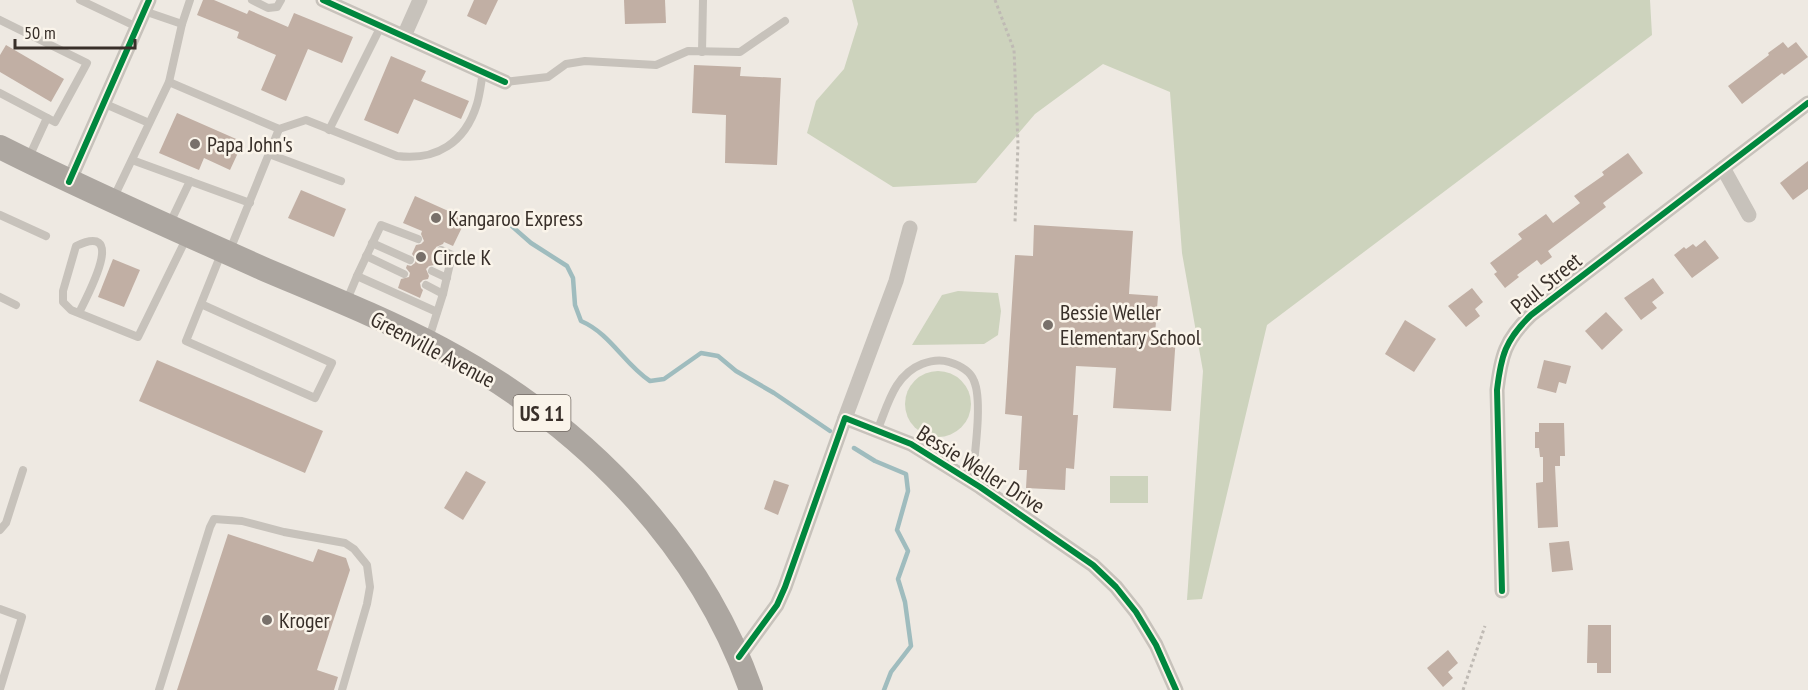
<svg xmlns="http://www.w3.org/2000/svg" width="1808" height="690" font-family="'PT Sans Narrow',sans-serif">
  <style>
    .green { fill: #cdd3bd }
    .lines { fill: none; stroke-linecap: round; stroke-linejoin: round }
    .stream { stroke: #9fbcbe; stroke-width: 4.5 }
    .building { fill: #c1afa4 }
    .path { stroke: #bfbab4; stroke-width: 3; stroke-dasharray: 3 3; stroke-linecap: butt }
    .lane { stroke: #c7c2bb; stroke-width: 8 }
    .street { stroke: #c7c2bb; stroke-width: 15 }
    .primary { stroke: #aca6a0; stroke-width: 24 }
    .cycleway-casing { stroke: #faf4ea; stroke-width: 10 }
    .cycleway { stroke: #00873e; stroke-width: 6 }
    .poi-dot { fill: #78706a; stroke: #faf4ea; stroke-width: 2 }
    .labels { text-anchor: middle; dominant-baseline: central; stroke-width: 5; stroke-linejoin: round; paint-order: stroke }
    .shield { fill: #faf4ea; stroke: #726a63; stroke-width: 1.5 }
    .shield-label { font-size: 21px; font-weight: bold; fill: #382f29 }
    .poi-label { font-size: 22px; fill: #382f29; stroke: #faf4ea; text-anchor: start }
    .street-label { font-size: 22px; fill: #382f29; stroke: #faf4ea }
  </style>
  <rect width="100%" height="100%" fill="#eee9e2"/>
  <g class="green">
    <polygon points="852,0 1650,0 1652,35 1267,325 1202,599 1187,600 1203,371 1182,253 1170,92 1103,64 1035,114 976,183 893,187 807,133 816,101 844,69 858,24"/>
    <polygon points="958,291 998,293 1001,311 998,335 984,344 912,345 942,295"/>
    <circle cx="938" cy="404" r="33"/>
    <rect x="1110" y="476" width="38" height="27"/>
  </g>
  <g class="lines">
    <g class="stream">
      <path d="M499,215L531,243L567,266L573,278L575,305L581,321C611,334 624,364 650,381L664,379L701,353L718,356L736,371L774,393L830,431"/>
      <polyline points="854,448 875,461 906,474 908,491 897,530 908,551 898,579 905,602 911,646 891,672 884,690"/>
    </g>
  </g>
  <g class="building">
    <polygon points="203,0 214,0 247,14 249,10 288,27 294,13 353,37 342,63 308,49 286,101 261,90 276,55 237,38 239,32 197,15"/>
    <polygon points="474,0 498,0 486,25 467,16"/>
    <polygon points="624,0 665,0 666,23 625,24"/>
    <polygon points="1783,42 1788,48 1796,42 1808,57 1784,75 1782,73 1742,104 1728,86 1769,55 1768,53"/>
    <polygon points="6,45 64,79 51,102 0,72 0,55"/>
    <polygon points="391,56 426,71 421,81 469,101 461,119 414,99 398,134 364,120"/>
    <polygon points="694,65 741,67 740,76 781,78 777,165 725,163 726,115 692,113"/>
    <polygon points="177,113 243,142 230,170 204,158 199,170 159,153"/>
    <polygon points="1628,153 1643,173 1603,203 1606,207 1548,251 1552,257 1541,265 1537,260 1517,275 1519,277 1505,288 1494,274 1497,272 1490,263 1522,239 1518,234 1546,214 1553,223 1580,203 1574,196 1604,175 1602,172"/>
    <polygon points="1808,161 1808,189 1793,200 1780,183"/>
    <polygon points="301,190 346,209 334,237 288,218"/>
    <polygon points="415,196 466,219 453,246 444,242 443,244 436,247 435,251 438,255 434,265 429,266 426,269 429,276 428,279 423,280 420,283 421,288 423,290 420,298 398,288 401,279 409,277 410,273 406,268 407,265 411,266 415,263 416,259 412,254 416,245 421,244 424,241 421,234 422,231 403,223"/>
    <polygon points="1034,225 1133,231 1129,294 1158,296 1155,334 1176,335 1171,411 1113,408 1116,368 1076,366 1073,415 1078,415 1074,469 1066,468 1065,490 1026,488 1027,470 1019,470 1022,416 1005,414 1015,255 1033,256"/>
    <polygon points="1705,240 1719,258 1692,278 1674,255 1684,247 1686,249 1693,244 1696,247"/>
    <polygon points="113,259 140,270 124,307 98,297"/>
    <polygon points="1653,278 1664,293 1652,302 1657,308 1641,320 1624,298"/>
    <polygon points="1472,288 1483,302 1475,309 1480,316 1466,327 1448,306"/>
    <polygon points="1606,312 1623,330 1602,350 1585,331"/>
    <polygon points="1405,320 1436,339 1414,372 1385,354"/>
    <polygon points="157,360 323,431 305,473 139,401"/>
    <polygon points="1544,360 1571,366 1566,384 1559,382 1556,393 1537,388"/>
    <polygon points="1539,423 1564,423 1565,456 1560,456 1560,466 1555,466 1558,527 1538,528 1536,483 1543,482 1543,457 1540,457 1539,448 1535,448 1535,432 1539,432"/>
    <polygon points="466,471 486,482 463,520 444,508"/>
    <polygon points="774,480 789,485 778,515 764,509"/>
    <polygon points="228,534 313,562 318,549 346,558 350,570 317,670 338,677 334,690 177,690"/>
    <polygon points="1569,541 1573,570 1552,572 1549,543"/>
    <polygon points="1588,625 1611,625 1611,673 1597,673 1597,663 1587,663"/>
    <polygon points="1448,650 1458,663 1448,672 1453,678 1443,687 1427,668"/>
  </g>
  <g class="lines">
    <g class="path">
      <polyline points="995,0 1014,50 1018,144 1015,222"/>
      <polyline points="1463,690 1485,626"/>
    </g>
    <g class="lane">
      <polyline points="80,0 137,27"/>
      <polyline points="252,0 268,8 277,7 281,0"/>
      <polyline points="144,11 182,24"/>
      <polyline points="0,20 87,63 55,122 0,93"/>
      <polyline points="702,52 703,0"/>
      <path d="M169,82L279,129L306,120L397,156C436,161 465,143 477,104C480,94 481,83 483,72"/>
      <polyline points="505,82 548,77 566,64 585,61 656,65 688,51 740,52 785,21"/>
      <polyline points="103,103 149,123"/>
      <polyline points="329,130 381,26"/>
      <polyline points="269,154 341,181"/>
      <polyline points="29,157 47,118"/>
      <polyline points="132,160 250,203"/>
      <polyline points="114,197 169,82 182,24 190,0"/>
      <polyline points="0,215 46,236"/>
      <polyline points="169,225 190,181"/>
      <polyline points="418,239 381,225 357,276 437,312"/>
      <polyline points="372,243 410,260"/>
      <polyline points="230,250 279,129"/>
      <polyline points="366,256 404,274"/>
      <polyline points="432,271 447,278"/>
      <polyline points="426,285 443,294"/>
      <polyline points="0,297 16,305"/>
      <polyline points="347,300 357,276"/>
      <polyline points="201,304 332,363 315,398 186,341 221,254"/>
      <path d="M79,313C86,298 129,221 76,246L63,291V302L71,310L138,337L186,239"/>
      <polyline points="429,338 443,294 452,255 441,250"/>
      <path d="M877,431C888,405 894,375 922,364C930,361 940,359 949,362C959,365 970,370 974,381C983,401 974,458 972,483"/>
      <polyline points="0,530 6,523 23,470"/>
      <polyline points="0,609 22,617 0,689"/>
      <polyline points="159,690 210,527 214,519 242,521 284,532 345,543 354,549 367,565 370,587 367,604 342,690"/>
    </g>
    <g class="street">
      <polyline points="323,0 505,82"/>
      <polyline points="404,36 420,0"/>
      <polyline points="1723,168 1749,215"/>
      <polyline points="69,182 149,0"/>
      <polyline points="845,418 896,281 910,228"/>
      <path d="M1502,591L1497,390C1501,356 1505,340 1531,315L1808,103"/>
      <polyline points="739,657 777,605 785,587 845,418 911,444 980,487 1093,565 1116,587 1136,612 1156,645 1176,690"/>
    </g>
    <path class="primary" d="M0,147C87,191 177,230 266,270C325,295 385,319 442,349C580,423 698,540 751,690"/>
    <defs>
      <g id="cycleway">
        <polyline points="323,0 505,82"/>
        <polyline points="69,182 149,0"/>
        <path d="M1502,591L1497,390C1501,356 1505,340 1531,315L1808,103"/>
        <polyline points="739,657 777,605 785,587 845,418 911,444 980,487 1093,565 1116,587 1136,612 1156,645 1176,690"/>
      </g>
    </defs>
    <use href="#cycleway" class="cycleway-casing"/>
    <use href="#cycleway" class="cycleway"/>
  </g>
  <g class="poi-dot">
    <circle cx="195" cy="144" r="6"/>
    <circle cx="436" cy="218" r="6"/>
    <circle cx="421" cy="257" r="6"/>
    <circle cx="1048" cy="325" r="6"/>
    <circle cx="267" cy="620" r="6"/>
  </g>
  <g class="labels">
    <rect class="shield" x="513.5" y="395" width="57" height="36" rx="4.5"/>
    <g class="shield-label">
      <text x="542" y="413">US 11</text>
    </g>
    <g class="poi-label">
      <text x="207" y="144">Papa John's</text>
      <text x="448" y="218">Kangaroo Express</text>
      <text x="433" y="257">Circle K</text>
      <text x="1060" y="312">Bessie Weller<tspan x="1060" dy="25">Elementary School</tspan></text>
      <text x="279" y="620">Kroger</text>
    </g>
    <g class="street-label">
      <text transform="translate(1546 283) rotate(-39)">Paul Street</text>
      <text transform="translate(433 349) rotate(28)">Greenville Avenue</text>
      <text transform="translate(981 469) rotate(32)">Bessie Weller Drive</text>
    </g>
  </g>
  <path d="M15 39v9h120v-9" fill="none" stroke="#382f29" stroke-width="3"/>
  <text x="24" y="39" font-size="18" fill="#382f29" stroke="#faf4ea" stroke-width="4.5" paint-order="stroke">50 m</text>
</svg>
